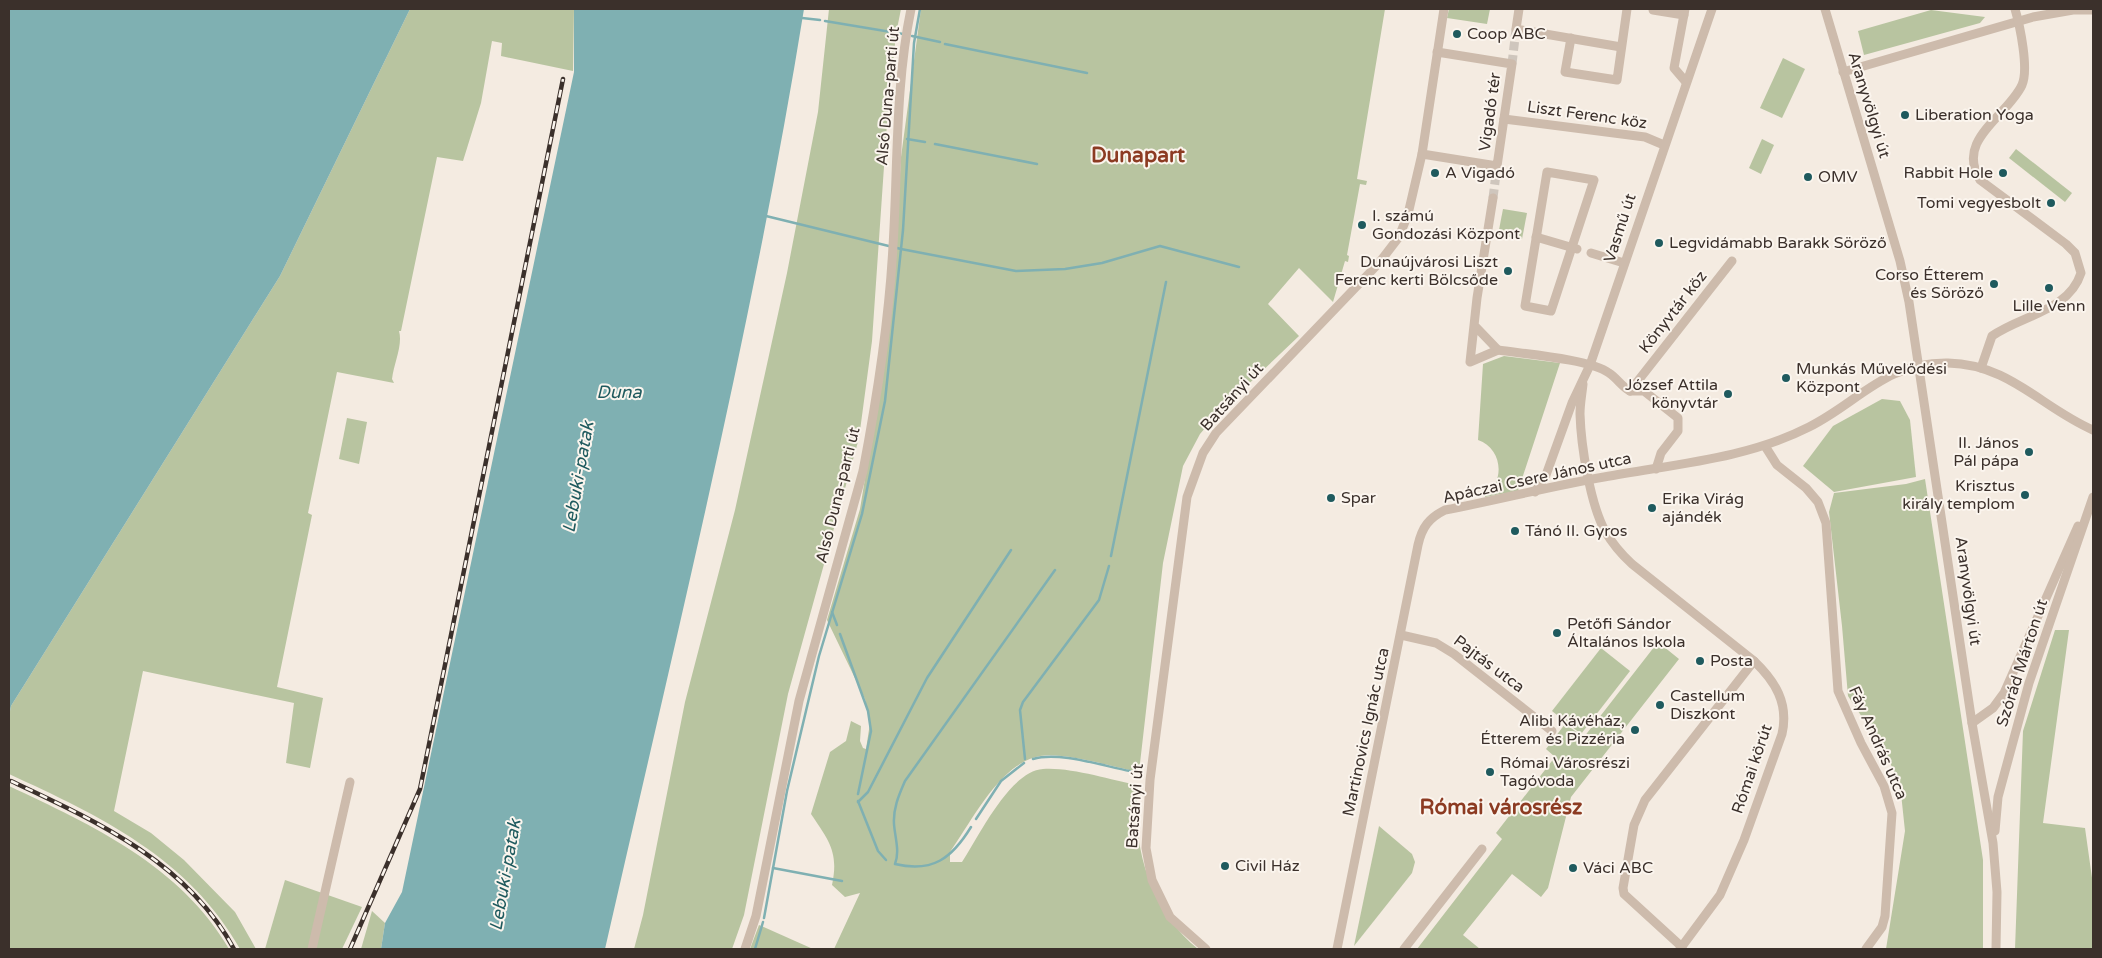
<svg xmlns="http://www.w3.org/2000/svg" width="2102" height="958" font-family="'Varela Round',sans-serif">
  <style>
    .green { fill: #b8c4a0 }
    .water { fill: #7fb0b2 }
    .lines { fill: none; stroke-linecap: round; stroke-linejoin: round }
    .stream { stroke: #7fb0b2; stroke-width: 2.5 }
    .minor-tunnel { stroke: #cfc6bd; stroke-width: 9; stroke-dasharray: 9 4.5; stroke-linecap: butt }
    .minor { stroke: #cdbbac; stroke-width: 9 }
    .rail-casing { stroke: #3b302b; stroke-width: 4.5 }
    .rail { stroke: #fbf5ee; stroke-width: 2.5; stroke-dasharray: 8; stroke-linecap: butt }
    .poi-dot { fill: #1f5a5e; stroke: #fbf5ee; stroke-width: 2 }
    .labels { text-anchor: middle; dominant-baseline: central; stroke-width: 4; stroke-linejoin: round; paint-order: stroke }
    .poi-label { font-size: 16px; fill: #3b302b; stroke: #fbf5ee; text-anchor: start }
    .street-label { font-size: 16px; fill: #3b302b; stroke: #fbf5ee }
    .water-label { font-size: 18px; font-style: italic; fill: #1f5a5e; stroke: #fbf5ee }
    .district-label { font-size: 21px; font-weight: bold; fill: #8c3b22; stroke: #fbf5ee }
  </style>
  <rect width="100%" height="100%" fill="#f4ebe1"/>
  <g class="green">
    <path d="M410,9H574L573,71L501,56L502,43L492,41L481,103L463,161L437,157L401,331H399C403,345 394,363 392,379L394,383L337,372L308,513L312,515L277,687L323,698L310,768L286,763L294,703L143,671L114,811L151,833L184,860L235,912L256,949H240C189,858 100,816 9,774V716L11,706L280,276Z"/>
    <polygon points="829,9 901,9 896,34 887,123 872,341 859,438 788,694 744,915 732,949 634,949 643,915 685,702 735,510 787,273 818,112"/>
    <path d="M921,9H1385L1357,179L1367,181L1366,185L1360,184L1347,255L1349,256L1348,262L1345,261L1333,302L1299,268L1268,304L1299,336L1217,414L1200,434L1183,466L1163,563L1139,772C1113,767 1065,752 1040,756C1000,763 972,821 950,852V862H962C979,836 1010,771 1043,769C1071,767 1110,780 1138,785C1131,845 1150,910 1198,949H834L860,893L845,897L832,885C839,852 829,841 811,814L830,752L846,741L851,721L861,726L860,741L863,748L866,749L870,723L865,699L827,620L860,509L885,357L895,260L901,157Z"/>
    <polygon points="1449,9 1490,9 1487,24 1447,18"/>
    <polygon points="1931,10 1985,17 1980,23 1864,55 1858,31"/>
    <polygon points="1783,58 1805,69 1782,118 1760,108"/>
    <polygon points="1762,139 1774,145 1761,174 1749,168"/>
    <polygon points="2016,149 2072,193 2065,202 2009,158"/>
    <polygon points="1503,209 1527,213 1522,239 1498,235"/>
    <path d="M1504,356L1560,363L1518,491L1485,497V495C1506,481 1502,448 1478,440L1483,364Z"/>
    <polygon points="1882,399 1900,401 1910,420 1916,477 1834,492 1803,466 1833,426"/>
    <polygon points="347,418 367,422 359,464 339,459"/>
    <polygon points="1925,479 1983,860 1983,949 1886,949 1905,831 1900,784 1884,750 1848,696 1842,626 1829,512 1834,493 1906,484"/>
    <polygon points="2055,630 2069,630 2043,823 2085,828 2093,885 2093,949 2015,949 2023,731"/>
    <polygon points="1658,642 1679,659 1571,797 1548,888 1541,897 1512,874 1463,935 1480,949 1417,949 1502,839 1496,833 1555,757 1546,749 1565,724 1584,737"/>
    <polygon points="1601,648 1630,671 1581,734 1552,711"/>
    <path d="M9,786C92,825 181,866 229,949H9Z"/>
    <polygon points="1379,826 1412,854 1415,862 1412,873 1354,946"/>
    <polygon points="285,880 362,907 342,949 265,949"/>
    <polygon points="372,911 385,923 381,949 361,949"/>
    <polygon points="759,925 813,949 750,949"/>
  </g>
  <g class="water">
    <polygon points="9,9 410,9 280,276 11,706 9,716"/>
    <path d="M574,9H804C753,325 676,637 605,949H381L385,923L402,892L574,72Z"/>
  </g>
  <g class="lines">
    <g class="stream">
      <polyline points="802,18 820,20"/>
      <polyline points="825,21 903,34"/>
      <polyline points="912,36 940,42"/>
      <polyline points="945,44 1087,73"/>
      <polyline points="907,139 925,142"/>
      <polyline points="935,144 1037,164"/>
      <polyline points="766,216 901,249 1016,271 1065,269 1102,263 1160,246 1239,267"/>
      <polyline points="1111,556 1166,282"/>
      <polyline points="832,612 837,625"/>
      <polyline points="840,634 868,711 871,731 858,794"/>
      <polyline points="1025,759 1020,710 1023,702 1099,600 1109,566"/>
      <path d="M1033,759C1059,751 1103,766 1130,771"/>
      <polyline points="858,801 878,851 886,860"/>
      <polyline points="858,802 868,792 927,678 1011,550"/>
      <polyline points="976,819 1001,781 1024,763"/>
      <path d="M971,827C952,858 933,873 895,864C900,851 895,838 894,824C893,808 899,795 905,781L1055,570"/>
      <polyline points="773,868 842,881"/>
      <polyline points="764,918 787,791 819,656 862,514 885,401 903,230 914,43 920,9"/>
      <polyline points="755,949 763,922"/>
    </g>
    <g class="minor-tunnel">
      <polyline points="1512,64 1516,29"/>
      <polyline points="1493,198 1497,166"/>
    </g>
    <g class="minor">
      <polyline points="1519,9 1516,29 1621,47"/>
      <polyline points="1685,9 1674,68 1686,82"/>
      <polyline points="1825,9 1900,261 1909,302 1972,723 1993,843 1997,892 1996,949"/>
      <polyline points="1653,10 1684,15"/>
      <polyline points="1571,38 1565,72 1617,80 1627,9"/>
      <polyline points="1843,72 2033,17 2073,10 2093,10"/>
      <polyline points="1504,119 1645,137 1664,145"/>
      <polyline points="1422,154 1497,166 1512,64 1437,52"/>
      <polygon points="1547,172 1594,180 1551,311 1525,306"/>
      <polyline points="1536,237 1577,249"/>
      <polyline points="1591,253 1624,263"/>
      <polyline points="1474,325 1498,350 1470,362 1477,298 1493,198"/>
      <path d="M1498,350C1524,354 1590,359 1609,373C1617,378 1621,386 1630,391L1732,261"/>
      <path d="M1981,368L1992,336C2022,315 2069,311 2081,273L2075,253L2066,244L1980,180C1955,139 2007,117 2022,85C2029,69 2020,26 2015,9"/>
      <path d="M1583,384C1582,394 1580,404 1580,414C1581,446 1590,503 1605,531C1612,543 1621,554 1632,564L1754,661C1775,681 1789,703 1782,734L1744,840L1720,895L1680,949"/>
      <polyline points="1630,391 1644,391 1678,418 1678,431 1661,453 1656,469"/>
      <polyline points="1765,446 1777,465 1806,488 1818,502 1826,523 1838,691 1861,743 1884,786 1892,813 1885,916 1882,927 1866,949"/>
      <polyline points="1535,492 1546,475 1572,403 1590,365 1712,9"/>
      <polyline points="1401,635 1436,643 1454,654 1552,731"/>
      <polyline points="1972,723 1993,708 2004,693 2078,526"/>
      <polyline points="1995,831 1998,797 2029,683 2093,497"/>
      <polyline points="1682,947 1624,894 1623,888 1634,825 1645,800 1754,661"/>
      <polyline points="312,949 350,782"/>
      <path d="M745,949L756,916L799,701L863,471C877,398 889,321 893,246C898,168 895,86 911,9"/>
      <polyline points="1206,949 1170,917 1152,880 1146,848 1150,780 1187,497 1203,453 1216,433 1379,263 1399,237 1408,214 1422,154 1444,9"/>
      <path d="M1337,949L1418,545C1422,527 1429,518 1445,510C1498,500 1551,486 1604,477C1674,464 1746,459 1809,427C1859,402 1885,362 1948,363C2009,364 2042,408 2093,430"/>
      <polyline points="1404,949 1482,849"/>
    </g>
    <defs>
      <g id="rail">
        <path d="M11,781C96,821 187,862 234,949"/>
        <polyline points="350,949 420,789 563,79"/>
      </g>
    </defs>
    <use href="#rail" class="rail-casing"/>
    <use href="#rail" class="rail"/>
  </g>
  <g class="poi-dot">
    <circle cx="1457" cy="34" r="5"/>
    <circle cx="1905" cy="115" r="5"/>
    <circle cx="1435" cy="173" r="5"/>
    <circle cx="2003" cy="173" r="5"/>
    <circle cx="1808" cy="177" r="5"/>
    <circle cx="2051" cy="203" r="5"/>
    <circle cx="1362" cy="225" r="5"/>
    <circle cx="1659" cy="243" r="5"/>
    <circle cx="1508" cy="271" r="5"/>
    <circle cx="1994" cy="284" r="5"/>
    <circle cx="2049" cy="288" r="5"/>
    <circle cx="1786" cy="378" r="5"/>
    <circle cx="1728" cy="394" r="5"/>
    <circle cx="2029" cy="452" r="5"/>
    <circle cx="2025" cy="495" r="5"/>
    <circle cx="1331" cy="498" r="5"/>
    <circle cx="1652" cy="508" r="5"/>
    <circle cx="1515" cy="531" r="5"/>
    <circle cx="1557" cy="633" r="5"/>
    <circle cx="1700" cy="661" r="5"/>
    <circle cx="1660" cy="705" r="5"/>
    <circle cx="1635" cy="730" r="5"/>
    <circle cx="1490" cy="772" r="5"/>
    <circle cx="1225" cy="866" r="5"/>
    <circle cx="1573" cy="868" r="5"/>
  </g>
  <g class="labels">
    <g class="poi-label">
      <text x="1467" y="34">Coop ABC</text>
      <text x="1915" y="115">Liberation Yoga</text>
      <text x="1445" y="173">A Vigadó</text>
      <text x="1993" y="173" text-anchor="end">Rabbit Hole</text>
      <text x="1818" y="177">OMV</text>
      <text x="2041" y="203" text-anchor="end">Tomi vegyesbolt</text>
      <text x="1372" y="216">I. számú<tspan x="1372" dy="18">Gondozási Központ</tspan></text>
      <text x="1669" y="243">Legvidámabb Barakk Söröző</text>
      <text x="1498" y="262" text-anchor="end">Dunaújvárosi Liszt<tspan x="1498" dy="18">Ferenc kerti Bölcsőde</tspan></text>
      <text x="1984" y="275" text-anchor="end">Corso Étterem<tspan x="1984" dy="18">és Söröző</tspan></text>
      <text x="2049" y="306" text-anchor="middle">Lille Venn</text>
      <text x="1796" y="369">Munkás Művelődési<tspan x="1796" dy="18">Központ</tspan></text>
      <text x="1718" y="385" text-anchor="end">József Attila<tspan x="1718" dy="18">könyvtár</tspan></text>
      <text x="2019" y="443" text-anchor="end">II. János<tspan x="2019" dy="18">Pál pápa</tspan></text>
      <text x="2015" y="486" text-anchor="end">Krisztus<tspan x="2015" dy="18">király templom</tspan></text>
      <text x="1341" y="498">Spar</text>
      <text x="1662" y="499">Erika Virág<tspan x="1662" dy="18">ajándék</tspan></text>
      <text x="1525" y="531">Tánó II. Gyros</text>
      <text x="1567" y="624">Petőfi Sándor<tspan x="1567" dy="18">Általános Iskola</tspan></text>
      <text x="1710" y="661">Posta</text>
      <text x="1670" y="696">Castellum<tspan x="1670" dy="18">Diszkont</tspan></text>
      <text x="1625" y="721" text-anchor="end">Alibi Kávéház,<tspan x="1625" dy="18">Étterem és Pizzéria</tspan></text>
      <text x="1500" y="763">Római Városrészi<tspan x="1500" dy="18">Tagóvoda</tspan></text>
      <text x="1235" y="866">Civil Ház</text>
      <text x="1583" y="868">Váci ABC</text>
    </g>
    <g class="street-label">
      <text transform="translate(888 96) rotate(-85)">Alsó Duna-parti út</text>
      <text transform="translate(1869 105) rotate(73)">Aranyvölgyi út</text>
      <text transform="translate(1490 112) rotate(-82)">Vigadó tér</text>
      <text transform="translate(1587 115) rotate(8)">Liszt Ferenc köz</text>
      <text transform="translate(1620 228) rotate(-72)">Vasmű út</text>
      <text transform="translate(1673 312) rotate(-52)">Könyvtár köz</text>
      <text transform="translate(1232 397) rotate(-48)">Batsányi út</text>
      <text transform="translate(1537 478) rotate(-12)">Apáczai Csere János utca</text>
      <text transform="translate(838 495) rotate(-76)">Alsó Duna-parti út</text>
      <text transform="translate(1968 591) rotate(82)">Aranyvölgyi út</text>
      <text transform="translate(2022 663) rotate(-72)">Szórád Márton út</text>
      <text transform="translate(1489 664) rotate(37)">Pajtás utca</text>
      <text transform="translate(1366 732) rotate(-78)">Martinovics Ignác utca</text>
      <text transform="translate(1878 743) rotate(66)">Fáy András utca</text>
      <text transform="translate(1752 769) rotate(-71)">Római körút</text>
      <text transform="translate(1135 806) rotate(-86)">Batsányi út</text>
    </g>
    <g class="water-label">
      <text x="619" y="392">Duna</text>
      <text transform="translate(578 477) rotate(-80)">Lebuki-patak</text>
      <text transform="translate(505 875) rotate(-80)">Lebuki-patak</text>
    </g>
    <g class="district-label">
      <text x="1138" y="155">Dunapart</text>
      <text x="1501" y="807">Római városrész</text>
    </g>
  </g>
  <rect width="2102" height="958" fill="none" stroke="#3b302b" stroke-width="20"/>
</svg>
